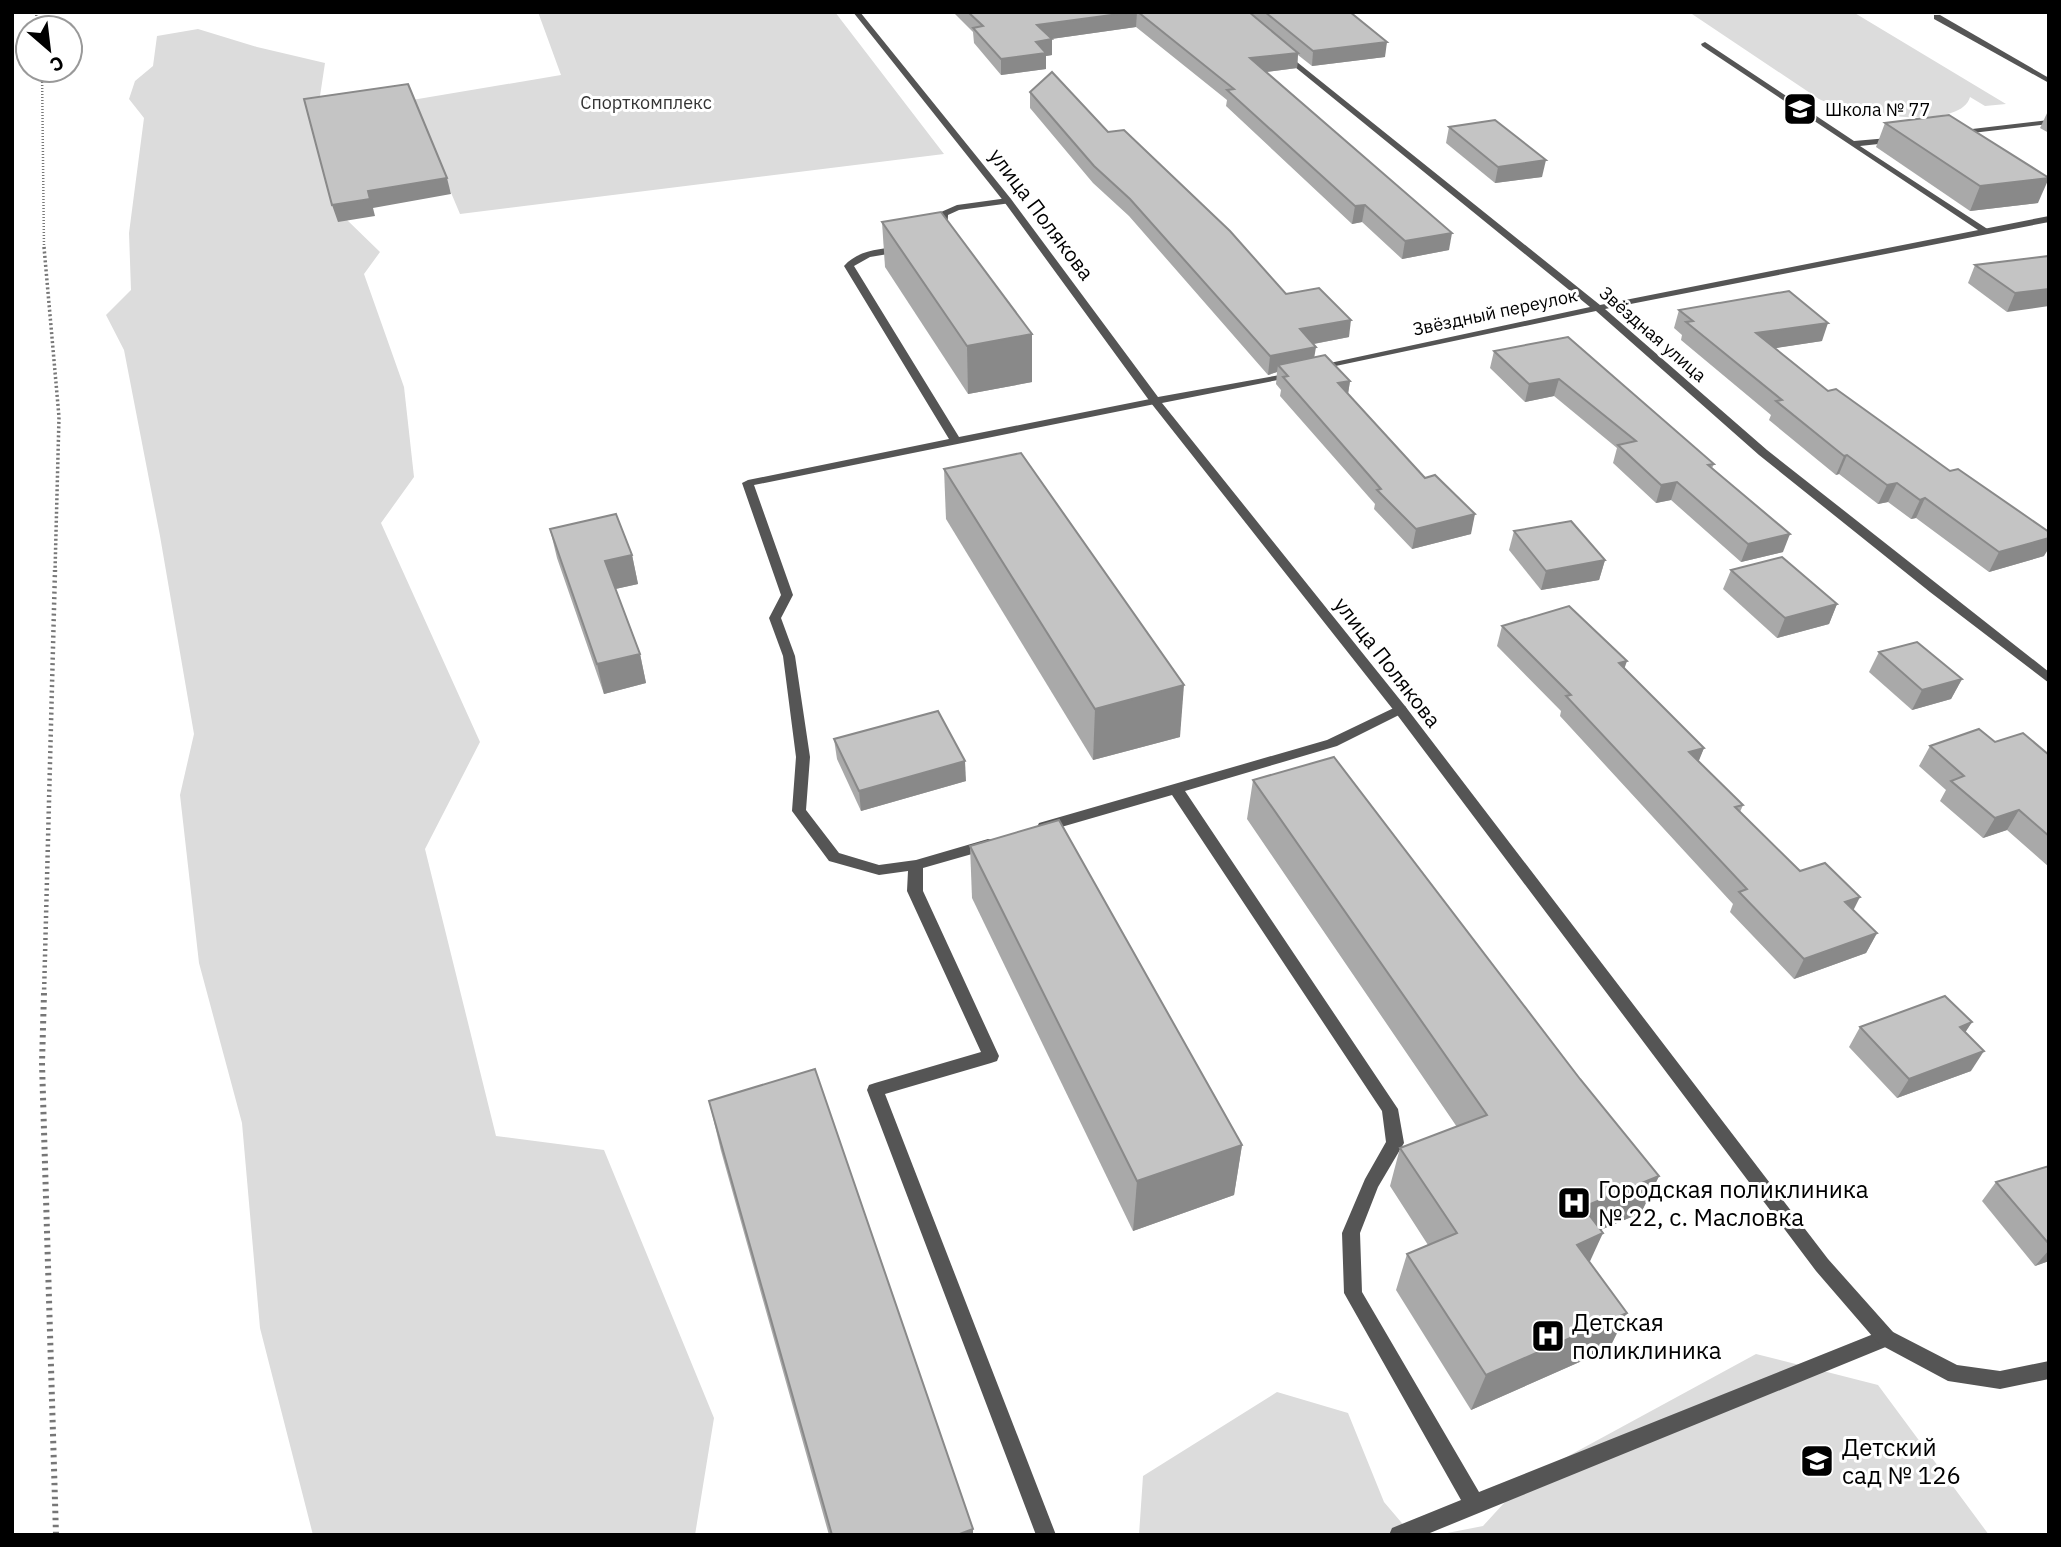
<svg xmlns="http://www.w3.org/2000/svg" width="2061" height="1547" font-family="'IBM Plex Sans',sans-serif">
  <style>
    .green { fill: #dcdcdc }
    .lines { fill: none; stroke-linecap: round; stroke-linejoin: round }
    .path-far3 { stroke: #777; stroke-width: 2.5; stroke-dasharray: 1 2; stroke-linecap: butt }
    .path-far2 { stroke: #777; stroke-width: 3.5; stroke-dasharray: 2 2.5; stroke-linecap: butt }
    .path-far1 { stroke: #777; stroke-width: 4.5; stroke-dasharray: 2 3.5; stroke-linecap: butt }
    .path { stroke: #777; stroke-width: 6; stroke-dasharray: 2.5 4.5; stroke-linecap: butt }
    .service { fill: #555; fill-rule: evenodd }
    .minor { fill: #555; fill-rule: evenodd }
    .wall { fill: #a9a9a9 }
    .shaded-wall { fill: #898989 }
    .building { fill: #c4c4c4; stroke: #898989; stroke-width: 2 }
    .labels { text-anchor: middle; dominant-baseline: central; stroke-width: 6; stroke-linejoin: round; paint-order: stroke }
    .far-park-label { font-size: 18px; fill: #333; stroke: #fff }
    .far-poi-label { font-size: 18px; fill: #000; stroke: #fff; text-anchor: start }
    .far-street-label { font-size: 18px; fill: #000; stroke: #fff }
    .street-label { font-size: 21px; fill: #000; stroke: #fff }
    .near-poi-label { font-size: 24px; fill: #000; stroke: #fff; text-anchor: start }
  </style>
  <rect width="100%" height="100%" fill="#fff"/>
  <g class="green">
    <polygon points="538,12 835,12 944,154 460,214 412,100 561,75"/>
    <path d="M1689,12H1853L2006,104L1985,106L1970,97C1960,133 1844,113 1819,99Z"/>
    <polygon points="198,29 257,47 325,63 317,116 345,218 380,252 364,274 404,387 414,477 381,523 480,742 425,849 496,1136 604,1150 714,1418 695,1535 313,1535 260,1328 242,1123 199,963 180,795 194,734 160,536 124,350 106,315 131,290 129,233 144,118 129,99 135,81 153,66 157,36"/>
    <polygon points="1756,1354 1878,1385 1989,1535 1437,1535 1483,1526 1526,1479"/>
    <polygon points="1277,1392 1348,1413 1384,1502 1412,1535 1139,1535 1143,1476"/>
  </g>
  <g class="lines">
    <g class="path-far3">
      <polyline points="36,12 37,28"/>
      <polyline points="42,70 44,248"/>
    </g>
    <polyline class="path-far2" points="44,247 59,417 55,572"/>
    <polyline class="path-far1" points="44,995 55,570"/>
    <polyline class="path" points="44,993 42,1063 56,1535"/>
    <g class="service">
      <polygon points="1934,15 1940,15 2049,78 2049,83 1934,19"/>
      <polygon points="1705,42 1854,141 1900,137 1901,139 1897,142 1860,146 1989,230 1981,232 1702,46 1701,44"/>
      <polygon points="2049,120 2049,124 1955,135 1951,133 1955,131"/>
      <polygon points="1008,198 1011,199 1011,203 959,210 948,215 947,234 942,237 937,234 941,212 957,205"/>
      <path d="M903,246L908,249L906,251L870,257L854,266L959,437L1155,398L1160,401L1155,404L754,485L793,595L781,618L795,656L810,757L806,810L839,853L879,865L916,860L988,839L993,840L995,844L993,848L923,868V891L999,1056L997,1061L991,1063L885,1094L1056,1535H1036L867,1090L869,1085L875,1083L981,1052L907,891L908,871L879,875L829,861L792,811L796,757L783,656L769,618L781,595L742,483L748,480L949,439L844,266C859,249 882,249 903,246Z"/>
      <polygon points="1400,705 1405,706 1407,709 1405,712 1337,746 1185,791 1398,1109 1404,1143 1378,1187 1360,1233 1362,1292 1479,1492 1886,1329 1893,1332 1896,1338 1893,1344 1425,1535 1389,1535 1392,1528 1461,1500 1344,1293 1342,1233 1365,1179 1386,1142 1382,1111 1172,795 1044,832 1037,827 1039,823 1327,740"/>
    </g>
    <g class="minor">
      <polygon points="853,12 860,12 1011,199 1158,397 1297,372 1297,376 1293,377 1162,403 1405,706 1828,1259 1893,1332 1957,1365 2000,1371 2049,1361 2049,1379 2000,1389 1948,1381 1879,1344 1816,1271 1395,712 1151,403 1005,203"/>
      <polygon points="1282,50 1600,305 2049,216 2049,222 1605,309 1767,450 2049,672 2049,683 1930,592 1759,455 1596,311 1312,371 1312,367 1316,366 1590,307 1279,54 1278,52"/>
    </g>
  </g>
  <g class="wall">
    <polygon points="953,12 1350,12 1385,57 1312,66 1298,55 1297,68 1266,72 1449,250 1402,259 1362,222 1352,224 1226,106 1227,100 1136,27 1051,39 1052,55 1046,56 1046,69 1001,75 974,43 973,32"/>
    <polygon points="1030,92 1108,132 1286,294 1349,337 1314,344 1314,358 1350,381 1348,394 1471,534 1412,549 1374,509 1375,504 1280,396 1281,390 1276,384 1277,372 1268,375 1129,216 1093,183 1030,108"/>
    <polygon points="2049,109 2049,133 2040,128"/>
    <polygon points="1885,123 2038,203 1970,211 1876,147"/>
    <polygon points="1449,127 1542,177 1495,183 1446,143"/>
    <polygon points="882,222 1032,334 1032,382 968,394 885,267"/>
    <polygon points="2049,256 2007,312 1968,283 1975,265"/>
    <polygon points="1679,310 1822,341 1774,348 1828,391 2044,556 1989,572 1916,518 1911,519 1888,502 1878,504 1839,474 1836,475 1769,420 1771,415 1681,340 1682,335 1674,328"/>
    <polygon points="1568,337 1714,464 1712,468 1783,552 1741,562 1671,500 1656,503 1613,463 1617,448 1554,396 1525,402 1490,368 1494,351"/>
    <polygon points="944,469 1180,737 1093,760 946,519"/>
    <polygon points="550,529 632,555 638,584 615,589 640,654 646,683 604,694 557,558"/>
    <polygon points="1514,531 1605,560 1599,580 1541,590 1509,550"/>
    <polygon points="1731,570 1837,604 1829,624 1777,638 1723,589"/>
    <polygon points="1502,626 1624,669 1704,748 1698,761 1743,805 1740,812 1800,871 1853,910 1877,933 1866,953 1794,979 1730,912 1733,904 1560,716 1561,711 1497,646"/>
    <polygon points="1879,652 1962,679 1951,699 1912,710 1869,672"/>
    <polygon points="834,739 966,781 861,811 837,759"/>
    <polygon points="1995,742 2049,755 2049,867 2007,830 1983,838 1940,801 1946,790 1919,766 1930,746"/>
    <polygon points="1253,780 1580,1079 1659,1176 1641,1213 1600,1230 1589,1262 1627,1313 1609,1349 1471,1410 1396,1290 1407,1254 1428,1245 1390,1186 1400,1148 1457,1127 1247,819"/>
    <polygon points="970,846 1242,1145 1234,1195 1133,1231 972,898"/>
    <polygon points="1972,1022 1965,1032 1971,1071 1897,1098 1849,1047 1860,1027"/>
    <polygon points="709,1101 973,1529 973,1535 829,1535 721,1151"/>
    <polygon points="2049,1166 2049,1261 2035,1266 1982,1201 1996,1182"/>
  </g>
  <g class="shaded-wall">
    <polygon points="1137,12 1136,27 1037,41 1037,25"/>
    <polygon points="1052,39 1052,55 1046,56 1046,69 1001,75 1001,59 1036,42"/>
    <polygon points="1387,42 1385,57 1312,66 1313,51"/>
    <polygon points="1298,53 1297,68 1249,74 1250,58"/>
    <polygon points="1546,160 1542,177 1495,183 1498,167"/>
    <polygon points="447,178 451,194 373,208 375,216 338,222 332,205 368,191"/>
    <polygon points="2049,178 2038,203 1970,211 1980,186"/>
    <polygon points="1365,205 1362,222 1352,224 1355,206"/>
    <polygon points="1452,233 1449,250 1402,259 1405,241"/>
    <polygon points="2049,289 2049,306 2007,312 2015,293"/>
    <polygon points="1351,320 1349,337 1297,347 1300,329"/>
    <polygon points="1828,323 1822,341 1750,352 1756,333"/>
    <polygon points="1032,334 1032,382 968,394 967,346"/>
    <polygon points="1316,347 1313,365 1278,365 1277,372 1268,375 1270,356"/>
    <polygon points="1559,379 1554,396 1525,402 1529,384"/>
    <polygon points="1350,381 1347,400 1338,383"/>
    <polygon points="1847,455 1839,474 1836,475 1844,456"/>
    <polygon points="1677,482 1671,500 1656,503 1661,485"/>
    <polygon points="1897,483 1888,502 1878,504 1887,485"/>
    <polygon points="1925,498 1916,518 1911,519 1920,500"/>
    <polygon points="1475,514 1471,534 1412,549 1416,529"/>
    <polygon points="1790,534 1783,552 1741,562 1748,544"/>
    <polygon points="2049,538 2049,548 2044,556 1989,572 1999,552"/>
    <polygon points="632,555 638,584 611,590 605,561"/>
    <polygon points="1605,560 1599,580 1541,590 1546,571"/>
    <polygon points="1837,604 1829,624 1777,638 1785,618"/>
    <polygon points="640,654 646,683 604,694 597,664"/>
    <polygon points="1627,661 1620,681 1619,663"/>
    <polygon points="1962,679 1951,699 1912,710 1922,690"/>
    <polygon points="1184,685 1180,737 1093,760 1095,709"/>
    <polygon points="1704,748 1696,768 1689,752"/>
    <polygon points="965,761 966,781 861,811 859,791"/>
    <polygon points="2019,810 2007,830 1983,838 1995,818"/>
    <polygon points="1860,897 1850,917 1845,902"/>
    <polygon points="1877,933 1866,953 1794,979 1804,959"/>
    <polygon points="1972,1022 1959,1042 1960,1027"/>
    <polygon points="1984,1051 1971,1071 1897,1098 1909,1079"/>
    <polygon points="1242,1145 1234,1195 1133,1231 1137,1181"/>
    <polygon points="1659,1176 1641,1213 1567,1244 1583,1207"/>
    <polygon points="1603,1233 1586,1270 1577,1245"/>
    <polygon points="2049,1250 2049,1261 2035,1266"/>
    <polygon points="1627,1313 1609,1349 1471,1410 1486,1375"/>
    <polygon points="973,1529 973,1535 957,1535"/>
  </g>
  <g class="building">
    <polygon points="968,12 1134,12 1037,25 1052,39 1036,42 1046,53 1001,59 973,28 983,26"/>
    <polygon points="1138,12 1249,12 1298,53 1250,58 1452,233 1405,241 1365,205 1355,206 1227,90 1234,89"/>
    <polygon points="1265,12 1350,12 1387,42 1313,51"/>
    <polygon points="1052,72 1108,132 1124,130 1230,231 1286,294 1319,288 1351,320 1300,329 1316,347 1270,356 1130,199 1094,166 1030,92"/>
    <polygon points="408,84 447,178 368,191 370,199 332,205 304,99"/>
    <polygon points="1949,115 2049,178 1980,186 1885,123"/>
    <polygon points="1495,120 1546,160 1498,167 1449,127"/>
    <polygon points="941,212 1032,334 967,346 882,222"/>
    <polygon points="2049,256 2049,289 2015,293 1975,265"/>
    <polygon points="1789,291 1828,323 1756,333 1828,391 1836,389 1950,471 1958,469 2049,532 2049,538 1999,552 1925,498 1920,500 1897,483 1887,485 1847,455 1844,456 1776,401 1782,400 1686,322 1693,321 1679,310"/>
    <polygon points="1568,337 1714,464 1708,465 1790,534 1748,544 1677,482 1661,485 1618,445 1636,441 1559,379 1529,384 1494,351"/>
    <polygon points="1325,355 1350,381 1338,383 1425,478 1435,475 1475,514 1416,529 1377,490 1381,489 1283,377 1288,376 1278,365"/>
    <polygon points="1021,453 1184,685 1095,709 944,469"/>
    <polygon points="616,514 632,555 605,561 640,654 597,664 550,529"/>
    <polygon points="1571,521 1605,560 1546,571 1514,531"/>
    <polygon points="1782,557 1837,604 1785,618 1731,570"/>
    <polygon points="1569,606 1627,661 1619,663 1704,748 1689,752 1743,805 1735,807 1800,871 1825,863 1860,897 1845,902 1877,933 1804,959 1739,892 1747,889 1566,696 1571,695 1502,626"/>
    <polygon points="1917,642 1962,679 1922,690 1879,652"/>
    <polygon points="938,711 965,761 859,791 834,739"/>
    <polygon points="1979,729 1995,742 2023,733 2049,755 2049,836 2019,810 1995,818 1951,781 1964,776 1930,746"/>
    <polygon points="1334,757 1580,1079 1659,1176 1583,1207 1603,1233 1577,1245 1627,1313 1486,1375 1407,1254 1457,1233 1400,1148 1487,1115 1253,780"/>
    <polygon points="1059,820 1242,1145 1137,1181 970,846"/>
    <polygon points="1945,996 1972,1022 1960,1027 1984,1051 1909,1079 1860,1027"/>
    <polygon points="815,1069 973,1529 957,1535 832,1535 709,1101"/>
    <polygon points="2049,1166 2049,1244 1996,1182"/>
  </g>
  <defs>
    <symbol id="school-square" viewBox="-11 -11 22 22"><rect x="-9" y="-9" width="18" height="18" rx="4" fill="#000" stroke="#fff"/><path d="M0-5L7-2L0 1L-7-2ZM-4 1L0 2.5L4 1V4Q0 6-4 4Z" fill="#fff"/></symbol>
    <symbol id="hospital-square" viewBox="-11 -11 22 22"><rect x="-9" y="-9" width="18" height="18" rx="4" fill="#000" stroke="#fff"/><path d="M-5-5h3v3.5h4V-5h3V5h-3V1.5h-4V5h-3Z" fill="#fff"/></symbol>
  </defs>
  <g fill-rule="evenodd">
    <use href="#school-square" x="1781" y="90" width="38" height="38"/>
    <use href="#hospital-square" x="1555" y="1184" width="38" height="38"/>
    <use href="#hospital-square" x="1529" y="1317" width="38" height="38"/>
    <use href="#school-square" x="1798" y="1442" width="38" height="38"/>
  </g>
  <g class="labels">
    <g class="far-park-label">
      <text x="646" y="102">Спорткомплекс</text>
    </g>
    <g class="far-poi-label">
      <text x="1825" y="109">Школа № 77</text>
    </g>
    <g class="far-street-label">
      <text transform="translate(1495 312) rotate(-12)">Звёздный переулок</text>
      <text transform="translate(1653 334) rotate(41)">Звёздная улица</text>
    </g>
    <g class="street-label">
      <text transform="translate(1042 214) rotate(53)">улица Полякова</text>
      <text transform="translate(1388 662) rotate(52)">улица Полякова</text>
    </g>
    <g class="near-poi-label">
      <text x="1598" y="1189">Городская поликлиника<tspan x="1598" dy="28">№ 22, с. Масловка</tspan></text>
      <text x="1572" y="1322">Детская<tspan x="1572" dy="28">поликлиника</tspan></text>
      <text x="1842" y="1447">Детский<tspan x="1842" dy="28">сад № 126</tspan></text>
    </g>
  </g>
  <rect width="2061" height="1547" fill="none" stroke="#000000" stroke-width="28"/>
  <g transform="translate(49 49) rotate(152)"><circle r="33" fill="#ffffff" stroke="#999999" stroke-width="2"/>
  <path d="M0-5L12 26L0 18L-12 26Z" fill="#000000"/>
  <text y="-10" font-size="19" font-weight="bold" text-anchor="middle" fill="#000000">С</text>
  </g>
</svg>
